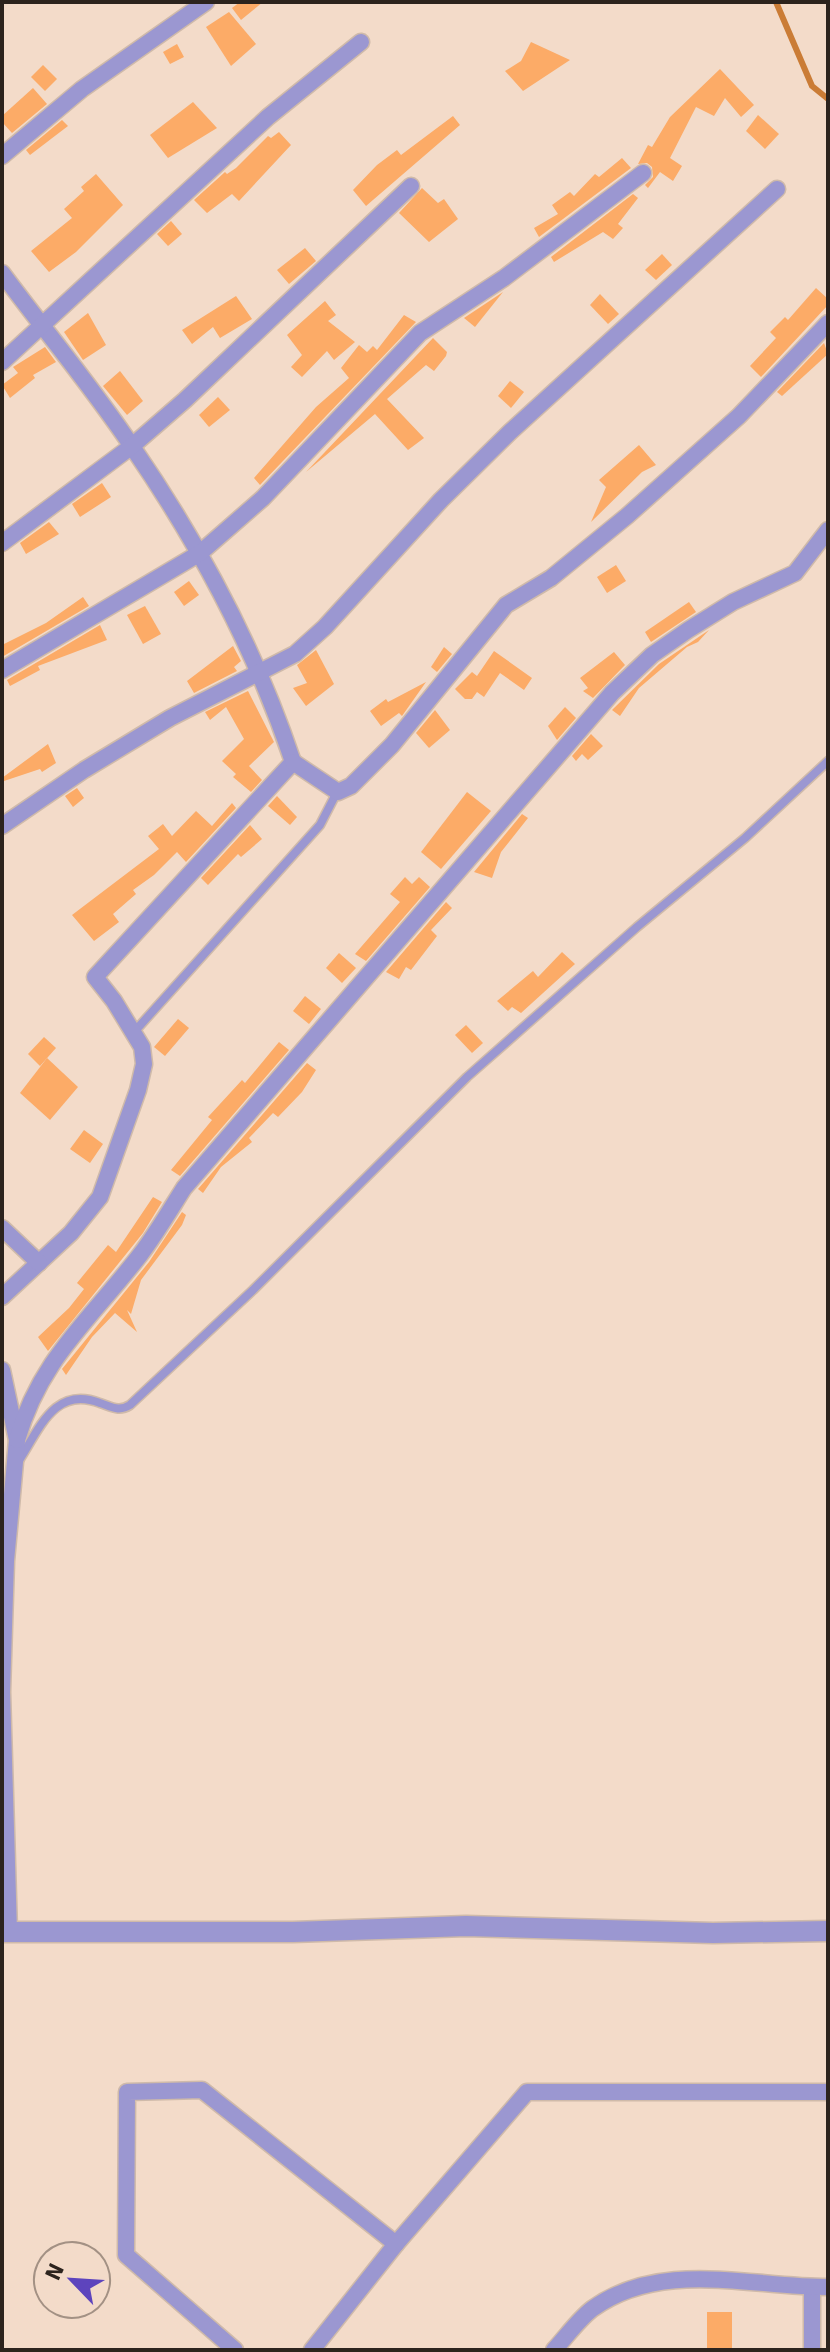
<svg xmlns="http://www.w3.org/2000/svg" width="830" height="2352" font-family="Signika,sans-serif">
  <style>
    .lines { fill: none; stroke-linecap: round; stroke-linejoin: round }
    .stream { stroke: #ca7c36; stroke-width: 6 }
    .building { fill: #fcab67 }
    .service-casing { stroke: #cfbaaa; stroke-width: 11 }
    .minor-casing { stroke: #cfbaaa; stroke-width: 19 }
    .tertiary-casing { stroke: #cfbaaa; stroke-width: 23 }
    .service { stroke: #9b97d1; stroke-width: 8 }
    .minor { stroke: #9b97d1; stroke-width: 16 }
    .tertiary { stroke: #9b97d1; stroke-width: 20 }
  </style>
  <rect width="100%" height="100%" fill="#f3dbc9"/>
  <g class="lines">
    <polyline class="stream" points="776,2 812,86 828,99"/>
  </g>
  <g class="building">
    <polygon points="240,2 263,2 241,20 232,8"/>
    <polygon points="229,12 256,44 231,66 206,27"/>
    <polygon points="531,42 570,60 523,91 505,71 521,61"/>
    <polygon points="177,44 184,57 170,64 163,52"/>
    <polygon points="43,65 57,79 45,91 31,77"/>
    <polygon points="720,69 754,105 741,117 725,98 714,116 696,107 670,158 682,166 673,181 660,172 648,188 645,185 653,177 652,167 647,163 638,164 648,145 652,147 670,117"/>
    <polygon points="33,88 47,104 12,133 2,122 2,116"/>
    <polygon points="193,102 217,128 168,158 150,135"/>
    <polygon points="758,115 779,134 765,149 746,131"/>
    <polygon points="453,116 460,125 366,206 353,190 377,165 397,150 401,155"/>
    <polygon points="62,120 68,126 30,155 26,150"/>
    <polygon points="279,132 291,145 239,201 232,194 207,213 194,200 225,172 227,174 236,168 268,136 271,138"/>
    <polygon points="622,158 631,168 539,237 534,228 558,214 552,205 570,192 574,196 595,174 599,177"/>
    <polygon points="96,174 123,205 76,252 49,272 31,251 72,218 64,209 84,191 81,187"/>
    <polygon points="422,188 438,203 444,199 458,219 429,242 399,213"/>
    <polygon points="633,194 638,198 618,224 623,228 613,239 603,232 554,262 551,257"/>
    <polygon points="171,221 182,234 168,246 157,234"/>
    <polygon points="305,248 316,261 289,284 277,270"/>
    <polygon points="662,254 672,265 656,280 645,270"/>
    <polygon points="816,288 828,299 828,305 761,377 750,366 776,338 770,332 785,317 788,320"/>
    <polygon points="503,292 475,327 464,318"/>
    <polygon points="600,294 619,314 608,324 590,305"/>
    <polygon points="236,296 252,319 220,338 213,327 192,344 182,330"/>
    <polygon points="325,301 336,315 328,321 355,342 334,360 327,351 302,377 291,367 302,355 287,335"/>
    <polygon points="88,313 106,345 83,360 64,332"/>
    <polygon points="404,315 416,322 260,485 254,478 316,407 349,378 341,368 359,345 367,352 373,346 377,350"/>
    <polygon points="433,338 447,352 446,356 434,371 426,365 387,399 424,438 408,450 375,414 306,472"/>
    <polygon points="824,343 828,354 782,396 777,392"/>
    <polygon points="45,347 56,362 33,375 35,378 10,398 2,385 18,373 13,367"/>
    <polygon points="120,371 143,401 127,415 103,386"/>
    <polygon points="510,381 524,392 511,408 498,396"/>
    <polygon points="218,397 230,410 209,427 199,415"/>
    <polygon points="639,445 656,465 642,472 591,522 606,487 599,480"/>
    <polygon points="102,483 111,497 80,517 72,504"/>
    <polygon points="49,522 59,534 26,554 20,543"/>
    <polygon points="616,565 626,581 607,593 597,577"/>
    <polygon points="189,581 199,595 184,606 174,592"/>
    <polygon points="83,597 89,606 2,657 2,645 46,623"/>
    <polygon points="689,602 696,612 651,642 645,632"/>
    <polygon points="145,606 161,634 143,644 127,615"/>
    <polygon points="100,625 107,640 38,666 40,670 10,686 7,680"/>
    <polygon points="709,630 698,642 687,647 639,688 620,716 612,710 659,664"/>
    <polygon points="233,646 241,661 234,667 237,671 194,693 187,681"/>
    <polygon points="444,647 452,654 437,672 431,667"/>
    <polygon points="316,650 334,684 306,706 293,688 307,683 297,665"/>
    <polygon points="494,651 532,678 524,690 500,673 484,697 477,692 472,699 465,699 455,689 472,672 477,676"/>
    <polygon points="614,652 625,665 593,698 583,691 588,688 580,678"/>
    <polygon points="426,682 402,716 399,713 381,726 370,711 386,699 388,702"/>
    <polygon points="248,691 274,742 249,766 262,780 251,792 233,777 236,774 222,761 244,739 226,707 210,720 205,712"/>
    <polygon points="565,707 576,718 557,740 548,726"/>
    <polygon points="435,710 450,730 429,748 416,733"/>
    <polygon points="591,734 603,746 588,760 582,754 576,761 572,756"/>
    <polygon points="48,744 56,763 42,772 40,769 4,781 2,778"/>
    <polygon points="77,788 84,798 73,807 65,796"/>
    <polygon points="467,792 491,811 441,869 421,852"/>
    <polygon points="277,796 297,817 290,825 268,806"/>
    <polygon points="232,803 236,808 186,862 177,852 154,875 133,890 136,894 113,914 119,922 94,941 72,915 159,849 148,836 163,824 172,836 196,811 212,826"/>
    <polygon points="522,814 528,818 501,852 492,878 474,872"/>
    <polygon points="250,825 262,839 241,857 238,854 208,885 201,878"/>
    <polygon points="405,877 412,884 419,877 430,887 366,961 355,954 400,902 390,894"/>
    <polygon points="446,902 452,908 431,930 437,936 411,970 406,967 399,979 386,972"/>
    <polygon points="562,952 575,964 521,1013 512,1007 508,1011 497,1001 533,971 538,977"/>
    <polygon points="339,953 356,968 342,983 326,968"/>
    <polygon points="305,996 321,1009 309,1024 293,1011"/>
    <polygon points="178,1019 189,1028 165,1056 154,1047"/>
    <polygon points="466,1025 483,1043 472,1053 455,1035"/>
    <polygon points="44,1037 56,1048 40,1066 28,1054"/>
    <polygon points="279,1042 289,1050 180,1176 171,1170 212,1120 208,1117 242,1080 245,1083"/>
    <polygon points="47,1058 78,1087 50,1120 20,1093"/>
    <polygon points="307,1063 316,1070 302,1092 278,1117 273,1113 249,1138 252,1142 221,1167 203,1193 198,1189"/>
    <polygon points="84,1130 103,1144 90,1163 70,1149"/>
    <polygon points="153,1197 162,1202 143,1233 48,1351 38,1337 69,1308 84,1289 77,1283 108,1245 116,1252"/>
    <polygon points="182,1212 186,1215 182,1225 141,1280 131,1314 127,1310 137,1332 115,1313 92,1337 66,1375 62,1369 149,1262"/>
    <rect x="707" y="2312" width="25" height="38"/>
  </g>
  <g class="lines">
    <defs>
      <g id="service">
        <polyline points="135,1031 320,825 337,792"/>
        <path d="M18,1462C39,1430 54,1385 100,1403C112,1407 119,1412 130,1405L253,1290L467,1077L637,927L745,838L828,761"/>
      </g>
      <g id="minor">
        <polyline points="2,156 82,89 206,2"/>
        <path d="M2,273C45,331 93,388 133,448C199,544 256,651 293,762L95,977L114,1001L142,1047L144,1064L138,1090L100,1197L71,1233L2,1297"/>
        <polyline points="2,362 268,117 361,42"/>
        <polyline points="2,543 132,446 185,400 411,186"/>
        <polyline points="2,670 200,553 263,498 420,333 504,278 643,173"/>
        <polyline points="293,762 338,792 351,786 392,745 506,605 551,578 627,516 739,416 828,323"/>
        <polyline points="2,826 84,770 170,718 295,654 325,627 441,500 510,432 777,189"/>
        <polyline points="2,1228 39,1263"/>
        <polyline points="2,1370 17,1440 6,1561 2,1692 9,1932"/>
        <path d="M17,1440C40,1359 90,1320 140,1255C156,1234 170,1210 184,1188L612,693L652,655L688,630L733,602L795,573L828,530"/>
        <polyline points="812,2287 812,2350"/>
        <polyline points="235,2350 126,2255 127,2092 202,2090 396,2244"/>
        <polyline points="312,2350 396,2244 527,2092 828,2092"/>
        <path d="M554,2350C566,2337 578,2320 592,2309C661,2259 749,2287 828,2287"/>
      </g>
      <polyline id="tertiary" points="2,1932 293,1932 466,1926 713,1933 828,1931"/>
    </defs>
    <use href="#service" class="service-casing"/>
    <use href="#minor" class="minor-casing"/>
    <use href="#tertiary" class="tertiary-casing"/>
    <use href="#service" class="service"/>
    <use href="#minor" class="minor"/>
    <use href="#tertiary" class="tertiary"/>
  </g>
  <rect width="830" height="2352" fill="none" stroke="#2c231d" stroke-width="8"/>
  <g transform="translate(72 2280) rotate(295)"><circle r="38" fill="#f3dbc9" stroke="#a39184" stroke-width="2"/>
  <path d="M0-6L14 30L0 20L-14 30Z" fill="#5d44bd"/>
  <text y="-12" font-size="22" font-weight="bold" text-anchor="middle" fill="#2c231d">N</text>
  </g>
</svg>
